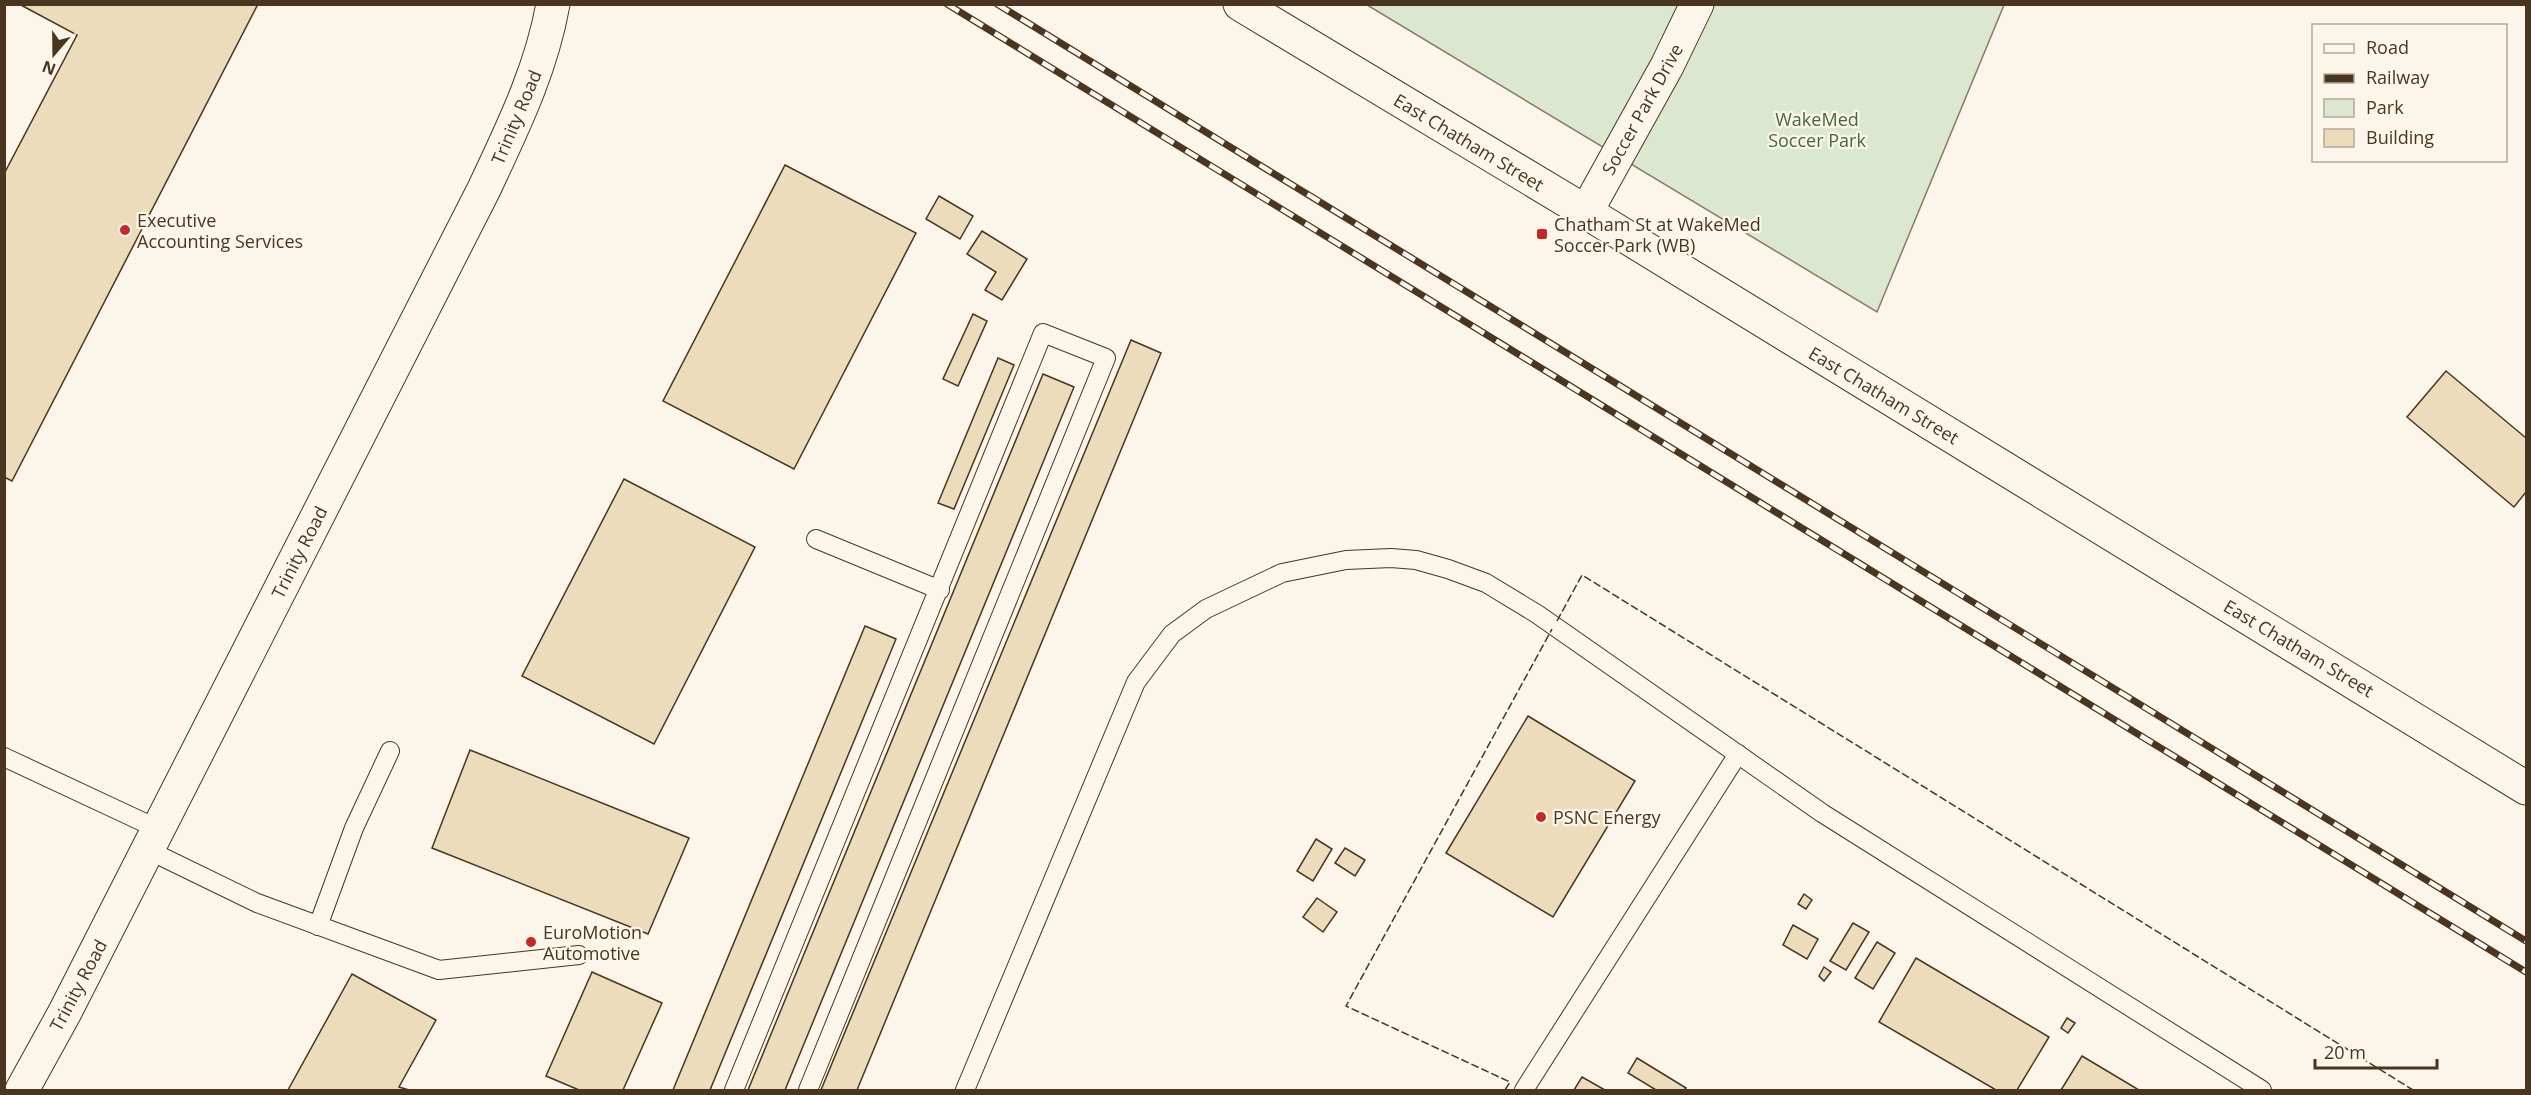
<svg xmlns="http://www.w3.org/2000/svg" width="2531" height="1095" font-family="'Open Sans',sans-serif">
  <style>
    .green { fill: #dce7d0; stroke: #887966; stroke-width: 1.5 }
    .building { fill: #ecdcbc; stroke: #4a3520; stroke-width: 1.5 }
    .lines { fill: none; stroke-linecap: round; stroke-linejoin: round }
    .lane-casing { stroke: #4a3520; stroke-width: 20 }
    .street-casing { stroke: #4a3520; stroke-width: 35 }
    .secondary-casing { stroke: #4a3520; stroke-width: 35 }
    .primary-casing { stroke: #4a3520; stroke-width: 35 }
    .lane { stroke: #fbf6e9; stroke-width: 18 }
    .street { stroke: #fbf6e9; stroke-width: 33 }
    .secondary { stroke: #fbf6e9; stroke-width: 33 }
    .primary { stroke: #fbf6e9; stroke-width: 33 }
    .rail-casing { stroke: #4a3520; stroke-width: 7 }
    .rail { stroke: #fbf6e9; stroke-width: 4.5; stroke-dasharray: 14; stroke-linecap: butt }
    .fence { stroke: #4a3520; stroke-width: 1.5; stroke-dasharray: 8 3; stroke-linecap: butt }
    .poi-dot { fill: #c62828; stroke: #fbf6e9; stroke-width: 2 }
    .labels { text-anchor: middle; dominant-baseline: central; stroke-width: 4.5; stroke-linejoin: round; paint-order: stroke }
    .street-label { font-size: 18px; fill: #4a3520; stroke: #fbf6e9 }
    .park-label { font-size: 18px; fill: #436837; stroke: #fbf6e9 }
    .poi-label { font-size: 18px; fill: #4a3520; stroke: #fbf6e9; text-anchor: start }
  </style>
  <rect width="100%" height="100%" fill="#fbf6e9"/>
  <polygon class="green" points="1367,5 2004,5 1877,312"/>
  <g class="building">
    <polygon points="19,4 258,4 12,481 4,477 4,174 77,35"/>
    <polygon points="785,165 916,233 794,469 663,401"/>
    <polygon points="939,196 973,216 960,239 926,219"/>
    <polygon points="982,231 1027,259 1002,300 985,290 996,272 967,254"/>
    <polygon points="973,314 987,321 958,386 943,379"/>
    <polygon points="1131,340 1161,353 857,1090 821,1090"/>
    <polygon points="998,358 1014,365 954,509 938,503"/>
    <polygon points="2446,371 2526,438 2526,492 2514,507 2407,417"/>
    <polygon points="1043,374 1074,387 785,1090 748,1090"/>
    <polygon points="624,479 755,547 654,744 522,676"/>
    <polygon points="865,626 896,639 710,1090 673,1090"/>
    <polygon points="1528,716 1635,781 1553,917 1446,853"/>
    <polygon points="470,750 689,838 648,934 432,848"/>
    <polygon points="1316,839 1332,849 1313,881 1297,871"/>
    <polygon points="1345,848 1365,860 1355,876 1335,863"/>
    <polygon points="1804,894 1812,900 1806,909 1798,904"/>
    <polygon points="1317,898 1337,912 1323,932 1303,917"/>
    <polygon points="1853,923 1869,932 1846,970 1830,961"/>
    <polygon points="1793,925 1818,939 1807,959 1783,945"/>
    <polygon points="1877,942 1895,953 1873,989 1855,978"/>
    <polygon points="1916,958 2049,1037 2017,1090 1996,1090 1879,1022"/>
    <polygon points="1824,967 1831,972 1824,981 1819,976"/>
    <polygon points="592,972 662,1003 623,1090 579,1090 546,1076"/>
    <polygon points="352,974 436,1020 399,1087 409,1090 288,1090"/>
    <polygon points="2067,1018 2075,1023 2068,1033 2061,1028"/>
    <polygon points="2082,1056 2139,1090 2061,1090"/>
    <polygon points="1637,1058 1686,1088 1684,1090 1656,1090 1628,1073"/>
    <polygon points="1582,1077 1605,1090 1574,1090"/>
  </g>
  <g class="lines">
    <defs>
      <g id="lane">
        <polyline points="816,539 940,590"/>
        <polyline points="4,757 158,829"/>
        <polyline points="148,850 257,903 439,970 579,955"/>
        <polyline points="318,926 354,828 390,751"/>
        <polyline points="734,1090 1043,333 1106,358 808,1090"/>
        <polyline points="965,1090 1136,682 1172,634 1206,609 1282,573 1346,560 1391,558 1416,560 1448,569 1486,583 1537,614 1822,813 2262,1090"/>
        <polyline points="1524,1090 1738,754"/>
      </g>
      <polyline id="street" points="1586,212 1667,66 1697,4"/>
      <path id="secondary" d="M22,1090L65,1012L484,189C512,129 541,71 553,4"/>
      <polyline id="primary" points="1240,4 1586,212 2526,788"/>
    </defs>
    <use href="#lane" class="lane-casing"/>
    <use href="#street" class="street-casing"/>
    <use href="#secondary" class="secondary-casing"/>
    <use href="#primary" class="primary-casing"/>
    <use href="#lane" class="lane"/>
    <use href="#street" class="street"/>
    <use href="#secondary" class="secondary"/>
    <use href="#primary" class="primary"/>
    <defs>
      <g id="rail">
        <polyline points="947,4 2526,972"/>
        <polyline points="997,4 2526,941"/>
      </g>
    </defs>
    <use href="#rail" class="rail-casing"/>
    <use href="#rail" class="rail"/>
    <g class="fence">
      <polyline points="1557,621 1582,575 2413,1090"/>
      <polyline points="1505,1090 1510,1082 1346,1006 1552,629"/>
    </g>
  </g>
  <g class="poi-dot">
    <circle cx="125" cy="230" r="6"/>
    <rect x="1536" y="228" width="12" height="12" rx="3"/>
    <circle cx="1541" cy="817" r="6"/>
    <circle cx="531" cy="942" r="6"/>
  </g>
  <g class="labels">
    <g class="street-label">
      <text transform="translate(1642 109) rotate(-61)">Soccer Park Drive</text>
      <text transform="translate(516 117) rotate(-67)">Trinity Road</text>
      <text transform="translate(1469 142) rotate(31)">East Chatham Street</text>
      <text transform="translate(1884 395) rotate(31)">East Chatham Street</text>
      <text transform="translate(299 552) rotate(-63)">Trinity Road</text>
      <text transform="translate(2299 648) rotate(31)">East Chatham Street</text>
      <text transform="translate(78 985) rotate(-62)">Trinity Road</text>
    </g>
    <g class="park-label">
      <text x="1817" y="119">WakeMed<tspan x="1817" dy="21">Soccer Park</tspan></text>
    </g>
    <g class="poi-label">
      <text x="137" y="220">Executive<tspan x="137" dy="21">Accounting Services</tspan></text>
      <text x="1554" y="224">Chatham St at WakeMed<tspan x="1554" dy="21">Soccer Park (WB)</tspan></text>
      <text x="1553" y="817">PSNC Energy</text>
      <text x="543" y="932">EuroMotion<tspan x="543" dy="21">Automotive</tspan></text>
    </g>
  </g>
  <rect width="2531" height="1095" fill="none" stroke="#4a3520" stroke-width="12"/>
  <rect x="2312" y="24" width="195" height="138" fill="#fbf6e9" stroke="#b4a999" stroke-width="1.5"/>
  <rect x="2324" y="44" width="30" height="9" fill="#fbf6e9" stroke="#b4a999" stroke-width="1.5"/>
  <text x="2366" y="54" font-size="18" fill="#4a3520">Road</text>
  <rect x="2324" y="74" width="30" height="9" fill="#4a3520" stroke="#b4a999" stroke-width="1.5"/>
  <text x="2366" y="84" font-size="18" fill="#4a3520">Railway</text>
  <rect x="2324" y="99" width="30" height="18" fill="#dce7d0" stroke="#b4a999" stroke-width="1.5"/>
  <text x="2366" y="114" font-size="18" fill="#4a3520">Park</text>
  <rect x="2324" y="129" width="30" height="18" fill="#ecdcbc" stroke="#b4a999" stroke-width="1.5"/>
  <text x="2366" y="144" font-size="18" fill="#4a3520">Building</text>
  <g transform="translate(54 54) rotate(200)" stroke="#fbf6e9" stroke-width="4.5" paint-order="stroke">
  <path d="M0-4.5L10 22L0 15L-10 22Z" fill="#4a3520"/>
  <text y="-9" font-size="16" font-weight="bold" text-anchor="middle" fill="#4a3520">N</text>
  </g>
  <path d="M2315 1059v9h122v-9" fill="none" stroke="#4a3520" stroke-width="3"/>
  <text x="2324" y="1059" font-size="18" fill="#4a3520" stroke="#fbf6e9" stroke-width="4.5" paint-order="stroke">20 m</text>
</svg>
